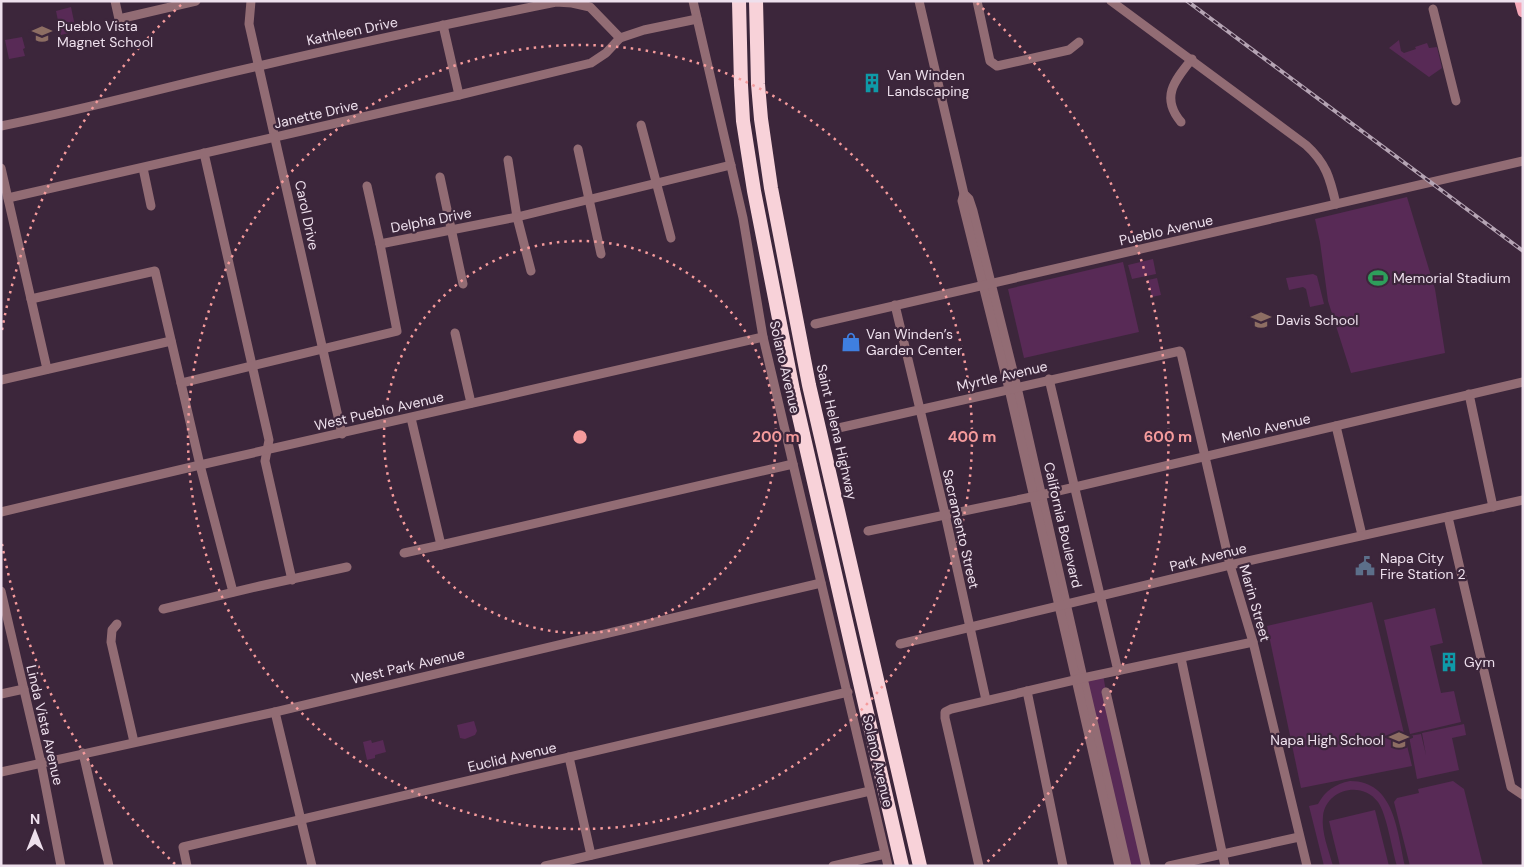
<svg xmlns="http://www.w3.org/2000/svg" width="1524" height="867" font-family="'DM Sans',sans-serif">
  <style>
    .green { fill: #582a56 }
    .lines { fill: none; stroke-linecap: round; stroke-linejoin: round }
    .minor { stroke: #926c74; stroke-width: 9 }
    .major { stroke: #f5a7b8; stroke-width: 11 }
    .highway { stroke: #f8d2d9; stroke-width: 14 }
    .rail-casing { stroke: #b5a4b4; stroke-width: 4 }
    .rail { stroke: #3c263b; stroke-width: 2; stroke-dasharray: 5.5; stroke-linecap: butt }
    .ring { fill: none; stroke: #f59b9c; stroke-width: 2.5; stroke-dasharray: 2.5 5 }
    .labels { text-anchor: middle; dominant-baseline: central; stroke-width: 4.5; stroke-linejoin: round; paint-order: stroke }
    .poi-label { font-size: 14px; fill: #eee0ed; stroke: #3c263b; text-anchor: start }
    .street-label { font-size: 14px; fill: #eee0ed; stroke: #3c263b }
    .centre { fill: #f59b9c; stroke: #3c263b; stroke-width: 2.5 }
    .ring-label { font-size: 15px; text-anchor: middle; font-weight: bold; fill: #f59b9c; stroke: #3c263b; stroke-width: 4.5; stroke-linejoin: round; paint-order: stroke }
  </style>
  <rect width="100%" height="100%" fill="#3c263b"/>
  <g class="green">
    <polygon points="71,7 76,31 61,35 56,11"/>
    <polygon points="22,37 25,48 23,49 25,56 9,59 5,40"/>
    <polygon points="1399,40 1401,51 1404,53 1416,49 1415,47 1427,43 1429,48 1437,47 1442,68 1429,77 1389,48"/>
    <polygon points="1407,197 1435,289 1445,353 1351,373 1328,301 1320,242 1315,219"/>
    <polygon points="1153,259 1156,274 1132,279 1128,265"/>
    <polygon points="1123,262 1139,332 1024,358 1008,289"/>
    <polygon points="1313,274 1317,276 1324,304 1310,307 1306,289 1303,287 1289,290 1286,278"/>
    <polygon points="1157,278 1161,295 1152,297 1148,280"/>
    <polygon points="1372,602 1412,766 1301,788 1267,626"/>
    <polygon points="1435,608 1443,643 1430,646 1441,693 1454,691 1461,722 1410,734 1384,620"/>
    <polygon points="1103,674 1106,692 1146,866 1127,866 1083,678"/>
    <polygon points="474,721 477,731 475,735 465,739 460,738 457,725"/>
    <polygon points="1464,724 1466,735 1452,738 1459,770 1417,779 1409,736 1421,734 1426,755 1422,733"/>
    <polygon points="371,740 372,743 383,740 386,752 375,755 375,758 367,760 363,742"/>
    <path d="M1350,781C1395,781 1397,832 1405,866H1397C1392,850 1387,815 1378,802C1362,780 1326,789 1323,816C1321,832 1329,851 1333,866H1324L1309,806L1318,804C1325,791 1335,784 1350,781Z"/>
    <polygon points="1453,781 1464,789 1483,866 1410,866 1394,802 1397,798 1419,793 1418,789"/>
    <polygon points="1375,810 1389,866 1340,866 1329,821"/>
  </g>
  <g class="lines">
    <g class="minor">
      <polyline points="115,1 119,19 196,1"/>
      <polyline points="251,1 249,24 342,434"/>
      <polyline points="693,1 743,218 763,337 888,866"/>
      <polyline points="919,1 964,194 969,199 973,211 1017,387 1083,678 1127,866"/>
      <polyline points="977,1 990,61 997,66 1069,50 1079,42"/>
      <path d="M1111,1L1306,145C1326,163 1330,178 1336,204"/>
      <polyline points="1433,9 1456,101"/>
      <polyline points="443,25 459,95"/>
      <path d="M1181,122C1160,97 1175,80 1192,59"/>
      <polyline points="641,125 671,238"/>
      <path d="M1,126C88,109 173,85 259,66C358,43 457,22 556,2L572,3L590,7L620,38L644,30L697,19"/>
      <polyline points="578,149 601,254"/>
      <polyline points="204,153 269,440 265,461 292,580"/>
      <polyline points="508,160 517,217 531,271"/>
      <polyline points="1,168 47,369"/>
      <polyline points="143,168 151,206"/>
      <polyline points="440,177 463,284"/>
      <polyline points="964,194 962,201 1009,389 1119,866"/>
      <polyline points="8,198 459,95 591,63 606,53 620,38"/>
      <polyline points="380,244 517,217 731,165"/>
      <polyline points="31,299 155,271 200,465 233,592"/>
      <polyline points="895,305 945,514 986,700"/>
      <polyline points="815,324 1523,161"/>
      <polyline points="455,333 471,403"/>
      <polyline points="1049,379 1118,671"/>
      <polyline points="1,380 171,341"/>
      <polyline points="181,383 397,331 380,244 367,186"/>
      <polyline points="1469,394 1493,507"/>
      <polyline points="411,418 441,545 793,464"/>
      <polyline points="1336,426 1362,535"/>
      <polyline points="834,429 1180,351 1181,353 1230,565 1253,642 1307,866"/>
      <polyline points="1,512 200,465 763,337"/>
      <polyline points="1448,517 1511,787 1523,795"/>
      <polyline points="868,531 1041,495 1523,382"/>
      <polyline points="404,553 441,545"/>
      <polyline points="1,591 41,763 61,866"/>
      <polyline points="163,609 260,586 347,567"/>
      <polyline points="117,624 112,630 111,642 134,742"/>
      <polyline points="900,644 1230,565 1523,500"/>
      <polyline points="1181,658 1225,866"/>
      <polyline points="1027,691 1063,866"/>
      <polyline points="1106,692 1146,866"/>
      <polyline points="1,694 24,689"/>
      <polyline points="275,712 312,866"/>
      <polyline points="83,753 109,866"/>
      <polyline points="569,757 591,855"/>
      <polyline points="1,772 275,712 821,583"/>
      <polyline points="187,866 183,847 848,692"/>
      <polyline points="545,866 870,791"/>
      <polyline points="833,866 885,854"/>
      <polyline points="979,866 945,718 945,712 951,709 1083,678 1253,642"/>
      <polyline points="1169,866 1299,837"/>
    </g>
    <polyline class="major" points="1520,1 1523,12"/>
    <g class="highway">
      <polyline points="739,1 741,85 743,121 754,191 793,390 902,866"/>
      <polyline points="756,1 758,84 761,119 771,188 809,385 920,866"/>
    </g>
    <defs>
      <polyline id="rail" points="1187,1 1523,251"/>
    </defs>
    <use href="#rail" class="rail-casing"/>
    <use href="#rail" class="rail"/>
  </g>
  <g class="ring">
    <circle cx="580" cy="437" r="196"/>
    <circle cx="580" cy="437" r="392"/>
    <path d="M175 864A588 588 0 0 1 2 544M2 330A588 588 0 0 1 183 3M977 3A588 588 0 0 1 985 864"/>
  </g>
  <defs>
    <symbol id="school-bare" viewBox="-9 -9 18 18"><path d="M0-5L7-2L0 1L-7-2ZM-4 1L0 2.5L4 1V4Q0 6-4 4Z" fill="#8d6e63" stroke="#3c263b" stroke-width="2.5" paint-order="stroke"/></symbol>
    <symbol id="building-bare" viewBox="-9 -9 18 18"><path d="M-4-6H4V6H1V3H-1V6H-4ZM-2.5-4.3h1.7v1.8h-1.7ZM.8-4.3h1.7v1.8H.8ZM-2.5-1h1.7V.8h-1.7ZM.8-1h1.7V.8H.8Z" fill="#0f9aa8" stroke="#3c263b" stroke-width="2.5" paint-order="stroke"/></symbol>
    <symbol id="stadium-bare" viewBox="-9 -9 18 18"><path d="M0-5a6.5 5 0 1 0 0 10a6.5 5 0 1 0 0-10ZM-3.5-1.8h7v3.6h-7Z" fill="#2e9e5b" stroke="#3c263b" stroke-width="2.5" paint-order="stroke"/></symbol>
    <symbol id="shop-bare" viewBox="-9 -9 18 18"><path d="M-5-2.5h2.3a2.7 3.5 0 0 1 5.4 0H5L5.5 6h-11ZM-1.5-2.5h3a1.5 2.3 0 0 0-3 0Z" fill="#3f7fe0" stroke="#3c263b" stroke-width="2.5" paint-order="stroke"/></symbol>
    <symbol id="civic-bare" viewBox="-9 -9 18 18"><path d="M-.6-6.5H3V-4.5H.6V-3L4-1V1h2V6H-6V1h2V-1L-.6-3ZM-1.2 2.5V6h2.4V2.5Z" fill="#5c6f8a" stroke="#3c263b" stroke-width="2.5" paint-order="stroke"/></symbol>
  </defs>
  <g fill-rule="evenodd">
    <use href="#school-bare" x="28" y="20" width="28" height="28"/>
    <use href="#building-bare" x="858" y="69" width="28" height="28"/>
    <use href="#stadium-bare" x="1364" y="264" width="28" height="28"/>
    <use href="#school-bare" x="1247" y="306" width="28" height="28"/>
    <use href="#shop-bare" x="837" y="328" width="28" height="28"/>
    <use href="#civic-bare" x="1351" y="552" width="28" height="28"/>
    <use href="#building-bare" x="1435" y="648" width="28" height="28"/>
    <use href="#school-bare" x="1385" y="726" width="28" height="28"/>
  </g>
  <g class="labels">
    <g class="poi-label">
      <text x="57" y="26">Pueblo Vista<tspan x="57" dy="16">Magnet School</tspan></text>
      <text x="887" y="75">Van Winden<tspan x="887" dy="16">Landscaping</tspan></text>
      <text x="1393" y="278">Memorial Stadium</text>
      <text x="1276" y="320">Davis School</text>
      <text x="866" y="334">Van Winden’s<tspan x="866" dy="16">Garden Center</tspan></text>
      <text x="1380" y="558">Napa City<tspan x="1380" dy="16">Fire Station 2</tspan></text>
      <text x="1464" y="662">Gym</text>
      <text x="1384" y="740" text-anchor="end">Napa High School</text>
    </g>
    <g class="street-label">
      <text transform="translate(352 31) rotate(-12)">Kathleen Drive</text>
      <text transform="translate(316 114) rotate(-13)">Janette Drive</text>
      <text transform="translate(307 215) rotate(78)">Carol Drive</text>
      <text transform="translate(431 220) rotate(-11)">Delpha Drive</text>
      <text transform="translate(1166 230) rotate(-13)">Pueblo Avenue</text>
      <text transform="translate(785 367) rotate(77)">Solano Avenue</text>
      <text transform="translate(1002 376) rotate(-13)">Myrtle Avenue</text>
      <text transform="translate(379 411) rotate(-13)">West Pueblo Avenue</text>
      <text transform="translate(1266 428) rotate(-13)">Menlo Avenue</text>
      <text transform="translate(837 432) rotate(77)">Saint Helena Highway</text>
      <text transform="translate(1063 525) rotate(77)">California Boulevard</text>
      <text transform="translate(961 529) rotate(77)">Sacramento Street</text>
      <text transform="translate(1208 557) rotate(-14)">Park Avenue</text>
      <text transform="translate(1255 603) rotate(74)">Marin Street</text>
      <text transform="translate(408 666) rotate(-13)">West Park Avenue</text>
      <text transform="translate(45 725) rotate(77)">Linda Vista Avenue</text>
      <text transform="translate(512 757) rotate(-13)">Euclid Avenue</text>
      <text transform="translate(878 761) rotate(77)">Solano Avenue</text>
    </g>
  </g>
  <circle cx="580" cy="437" r="8" class="centre"/>
  <g class="ring-label">
    <text x="776" y="442">200 m</text>
    <text x="972" y="442">400 m</text>
    <text x="1168" y="442">600 m</text>
  </g>
  <rect width="1524" height="867" fill="none" stroke="#eee0ed" stroke-width="5"/>
  <g transform="translate(35 832)" stroke="#3c263b" stroke-width="4" paint-order="stroke">
  <path d="M0-4L9 19L0 12L-9 19Z" fill="#eee0ed"/>
  <text y="-8" font-size="14" font-weight="bold" text-anchor="middle" fill="#eee0ed">N</text>
  </g>
</svg>
